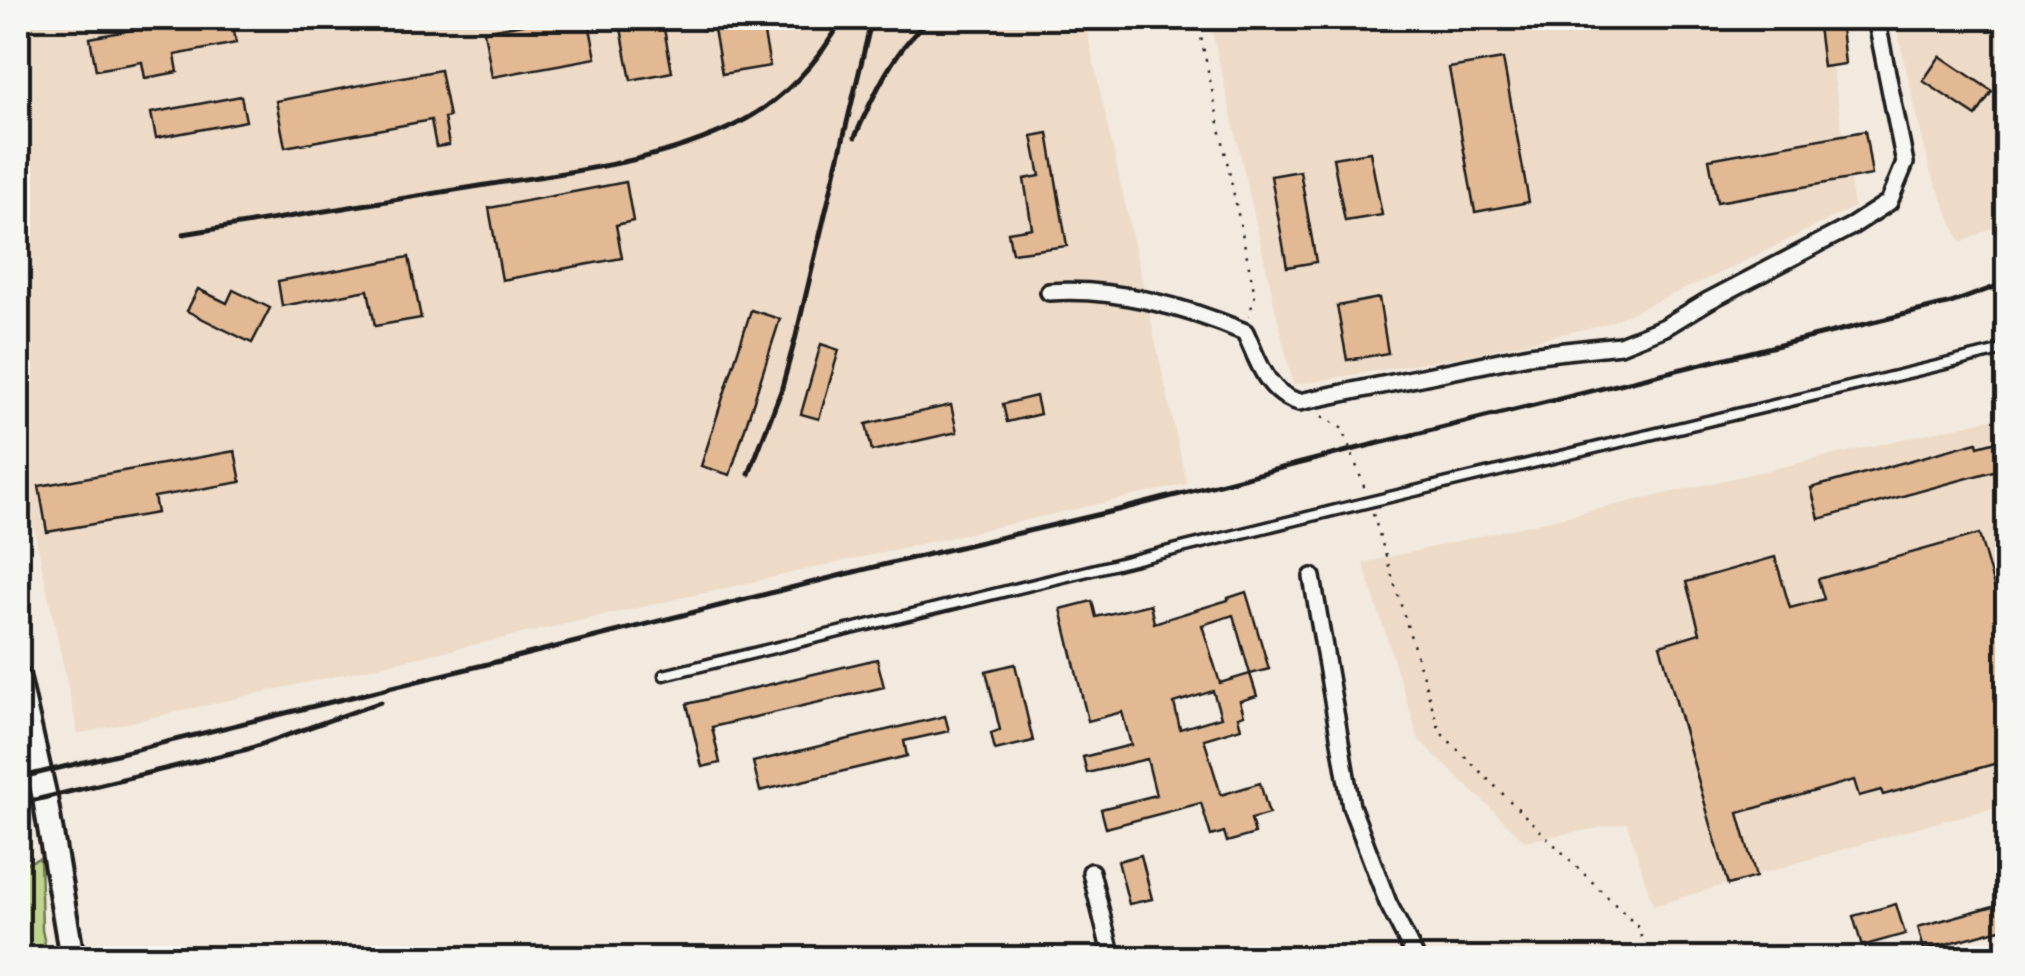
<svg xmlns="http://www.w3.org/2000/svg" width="2025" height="976" font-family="'Shantell Sans',sans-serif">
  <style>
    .built { fill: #eddbc8 }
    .green { fill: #bed58b; stroke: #6d7854; stroke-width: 2.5 }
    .building { fill: #e2b992; stroke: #1c1c1c; stroke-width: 2.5; fill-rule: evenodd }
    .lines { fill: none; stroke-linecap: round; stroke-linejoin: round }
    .service-casing { stroke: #1c1c1c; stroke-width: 15 }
    .minor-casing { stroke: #1c1c1c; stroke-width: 22 }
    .secondary-casing { stroke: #1c1c1c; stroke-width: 30 }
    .path { stroke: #1c1c1c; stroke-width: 2.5; stroke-dasharray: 2.5 8; stroke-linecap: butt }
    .service { stroke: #f6f6f2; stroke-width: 8 }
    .minor { stroke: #f6f6f2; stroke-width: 15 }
    .secondary { stroke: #f6f6f2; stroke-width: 22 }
    .rail { stroke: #1c1c1c; stroke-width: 5 }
  </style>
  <rect width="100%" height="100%" fill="#f2eadf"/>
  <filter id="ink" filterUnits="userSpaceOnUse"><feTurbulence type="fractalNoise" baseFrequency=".01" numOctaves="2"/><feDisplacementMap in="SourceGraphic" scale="20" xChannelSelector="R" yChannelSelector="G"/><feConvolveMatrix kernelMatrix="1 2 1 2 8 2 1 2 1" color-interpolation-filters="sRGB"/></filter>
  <g filter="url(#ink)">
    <g class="built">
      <polygon points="18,18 1084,18 1187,484 78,734 18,454"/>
      <polygon points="1209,18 1825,18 1854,207 1723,272 1606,324 1470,355 1293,385"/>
      <polygon points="1894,18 2007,18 2007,220 1961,243 1930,171"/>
      <polygon points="2007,415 2007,805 1915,828 1653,906 1627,823 1525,841 1419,740 1363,563"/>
    </g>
    <polygon class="green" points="40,858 42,930 48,958 18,958 18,866"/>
    <g class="building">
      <polygon points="133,18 232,18 236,43 175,55 178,72 145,78 142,62 96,70 90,38 136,29"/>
      <polygon points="555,18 588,18 596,58 492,77 484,31"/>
      <polygon points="619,18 662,18 672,72 631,80"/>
      <polygon points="712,18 761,18 770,66 722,74"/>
      <polygon points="1817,18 1840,18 1845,64 1823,67"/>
      <polygon points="1940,56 1992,91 1976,116 1923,81"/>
      <polygon points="1503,59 1529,202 1475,212 1449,68"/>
      <polygon points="440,70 449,117 444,118 449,145 436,147 431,120 285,147 276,101"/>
      <polygon points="241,96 246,121 156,138 151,113"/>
      <polygon points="1865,131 1872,175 1717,202 1709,159"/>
      <polygon points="1048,133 1067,246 1012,253 1008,232 1032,228 1024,179 1040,176 1032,136"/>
      <polygon points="1370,152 1382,215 1345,221 1333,158"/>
      <polygon points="1300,171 1316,262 1287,267 1271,176"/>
      <polygon points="626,182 633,221 616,225 622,258 502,280 489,208"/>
      <polygon points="409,257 421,318 375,326 368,290 282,306 278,281"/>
      <polygon points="198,289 227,303 233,290 270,308 252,343 187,311"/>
      <polygon points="1379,298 1388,353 1347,360 1337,306"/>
      <polygon points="751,310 780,319 730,475 701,466"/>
      <polygon points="821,344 839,350 819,419 801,414"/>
      <polygon points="1036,396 1040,414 1007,422 1003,404"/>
      <polygon points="951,405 957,432 872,451 866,424"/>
      <polygon points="2008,438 2008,467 1819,519 1811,488 1977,442 1978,446"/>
      <polygon points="235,451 241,482 154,497 157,513 47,532 39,486"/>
      <polygon points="1979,534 2008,636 2008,760 1883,795 1881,790 1859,796 1854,780 1738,813 1756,877 1728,885 1660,645 1700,633 1686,582 1775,557 1790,608 1824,599 1818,579"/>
      <path d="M1246,592L1269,669L1250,674L1257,696L1240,701L1244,715L1238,717L1241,728L1204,739L1221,795L1260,783L1269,814L1251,819L1255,834L1227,842L1224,832L1211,836L1201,803L1106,828L1101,809L1156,795L1147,759L1087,773L1083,757L1131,745L1122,712L1088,721L1061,609L1092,601L1096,617L1150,604L1154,623L1228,600V598ZM1233,615L1250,674L1220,683L1202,625ZM1213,691L1221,717L1180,729L1174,703Z"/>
      <polygon points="877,659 884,687 712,727 720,763 702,767 687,704"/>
      <polygon points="1015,664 1033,741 995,750 991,733 1000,730 986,671"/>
      <polygon points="945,716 949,731 904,741 907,756 760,791 753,762"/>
      <polygon points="1141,855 1152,899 1129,904 1118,861"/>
      <polygon points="2008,902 2008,927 1924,950 1918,927"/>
      <polygon points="1896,904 1905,934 1862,946 1853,916"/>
    </g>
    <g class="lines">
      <defs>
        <polyline id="service" points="664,675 1369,502 2008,349"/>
        <g id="minor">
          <path d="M1049,292C1113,287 1186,307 1245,332C1258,360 1266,393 1299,402L1529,355L1620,345L1665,327L1708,301L1852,226L1889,202L1905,163L1876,18"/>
          <polyline points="1312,577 1351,806 1388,903 1416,958"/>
          <polyline points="1091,872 1112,958"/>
        </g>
        <polyline id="secondary" points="18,679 45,798 72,958"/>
      </defs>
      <use href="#service" class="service-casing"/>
      <use href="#minor" class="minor-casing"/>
      <use href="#secondary" class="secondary-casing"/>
      <g class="path">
        <polyline points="1197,18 1255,295 1249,316"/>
        <polyline points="1322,416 1343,429 1366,492"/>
        <polyline points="1373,514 1440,732 1639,928 1646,958"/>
      </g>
      <use href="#service" class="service"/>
      <use href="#minor" class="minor"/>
      <use href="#secondary" class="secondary"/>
      <g class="rail">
        <path d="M855,137C872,98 897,42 933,18"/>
        <path d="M183,234C286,217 389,201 492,184C574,171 661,162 737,124C783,101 819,62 843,18"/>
        <polyline points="749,474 781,391 796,336 872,18"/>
        <polyline points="18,778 504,660 874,567 1118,510 1363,447 1951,303 2008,282"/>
        <polyline points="18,804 248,749 381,702"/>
      </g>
    </g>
  </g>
  <rect width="2025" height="976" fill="none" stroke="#f6f6f2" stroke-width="60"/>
  <rect x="30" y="30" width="1965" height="916" fill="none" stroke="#1c1c1c" stroke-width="4" filter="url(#ink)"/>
</svg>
